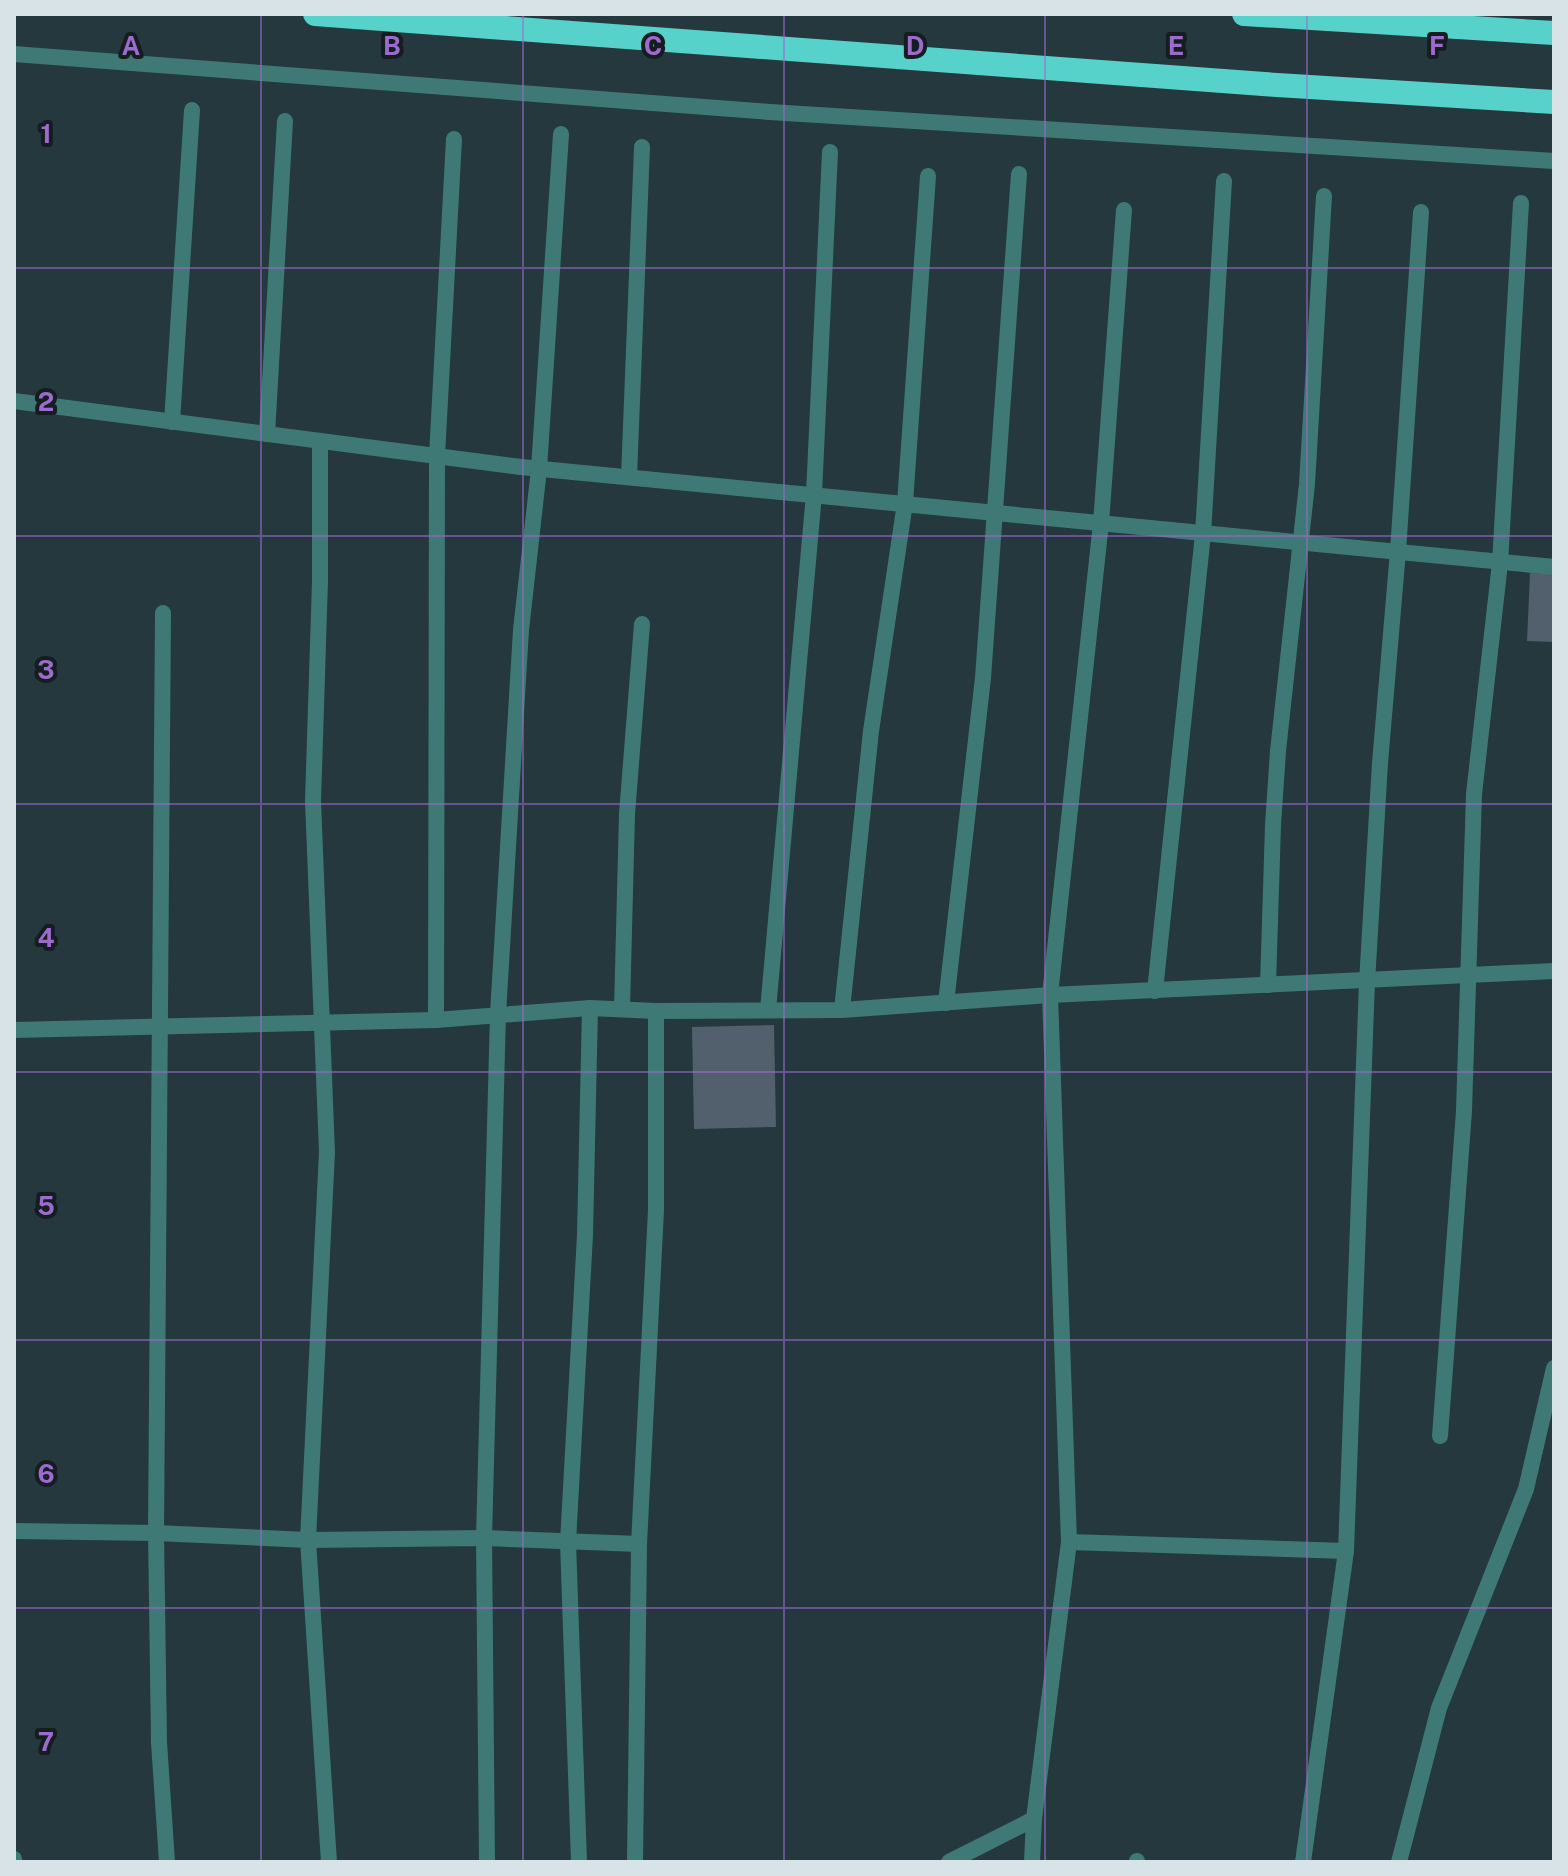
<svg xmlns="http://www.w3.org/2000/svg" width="1568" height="1876" font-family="'Public Sans',sans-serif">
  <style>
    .building { fill: #525f6d }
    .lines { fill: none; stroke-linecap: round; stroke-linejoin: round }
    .minor { stroke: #3e7975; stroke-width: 16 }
    .tertiary { stroke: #3e7975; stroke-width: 16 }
    .motorway { stroke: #56d2cb; stroke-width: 24 }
    .grid { fill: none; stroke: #9b6ccd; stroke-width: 2; stroke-opacity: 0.55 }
    .grid-label { font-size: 26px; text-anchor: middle; font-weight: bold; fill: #9b6ccd; stroke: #151d20; stroke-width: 8; stroke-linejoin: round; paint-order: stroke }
  </style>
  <rect width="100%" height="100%" fill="#24383e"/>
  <g class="building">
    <polygon points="1530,573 1554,574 1554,642 1527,641"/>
    <polygon points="774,1025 776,1127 694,1129 692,1027"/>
  </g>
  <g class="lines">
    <g class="minor">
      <polyline points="14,401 521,467 1554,567"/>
      <polyline points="172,422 192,110"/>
      <polyline points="267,434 285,121"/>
      <polyline points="320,441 320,581 313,801 327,1152 308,1540 329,1862"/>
      <polyline points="629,477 642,147"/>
      <polyline points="163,613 156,1533 159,1742 167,1862"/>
      <polyline points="1268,985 1273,825 1278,751 1307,484 1324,196"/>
      <polyline points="1155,991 1203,534 1224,181"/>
      <polyline points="946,1003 983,678 1019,174"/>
      <polyline points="622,1009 627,814 642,624"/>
      <polyline points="768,1010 814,494 830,152"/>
      <polyline points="842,1010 871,731 905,503 928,176"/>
      <polyline points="436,1020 437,456 454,139"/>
      <polyline points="14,1030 436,1020 590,1008 656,1011 842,1010 1050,995 1554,971"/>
      <polyline points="1440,1436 1464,1111 1474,794 1500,563 1521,203"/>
      <polyline points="14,1531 156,1533 308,1540 484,1538 639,1544"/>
      <polyline points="1069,1542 1346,1551"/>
      <polyline points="14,1859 14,1862"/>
      <polyline points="487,1862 484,1538 498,1014 521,630 539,469 561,134"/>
      <polyline points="579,1862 568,1542 585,1235 590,1008"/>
      <polyline points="635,1862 639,1544 656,1210 656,1011"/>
      <polyline points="949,1862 1034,1819"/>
      <polyline points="1032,1862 1034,1819 1069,1542 1050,995 1101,523 1124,210"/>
      <polyline points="1137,1862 1137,1861"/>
      <polyline points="1303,1862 1346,1551 1367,982 1380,763 1398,551 1421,212"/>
      <polyline points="1399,1862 1439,1708 1526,1489 1554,1368"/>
    </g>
    <polyline class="tertiary" points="14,54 770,112 1554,161"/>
    <g class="motorway">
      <polyline points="315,14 1277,85 1554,102"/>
      <polyline points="1244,14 1554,33"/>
    </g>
  </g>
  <path class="grid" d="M261,14V1862M523,14V1862M784,14V1862M1045,14V1862M1307,14V1862M14,268H1554M14,536H1554M14,804H1554M14,1072H1554M14,1340H1554M14,1608H1554"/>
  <g class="grid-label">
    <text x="131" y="55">A</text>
    <text x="392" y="55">B</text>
    <text x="653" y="55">C</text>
    <text x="915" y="55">D</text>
    <text x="1176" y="55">E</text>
    <text x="1437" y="55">F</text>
    <text x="46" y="143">1</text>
    <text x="46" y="411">2</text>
    <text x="46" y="679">3</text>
    <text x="46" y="947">4</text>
    <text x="46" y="1215">5</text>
    <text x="46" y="1483">6</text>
    <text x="46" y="1751">7</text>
  </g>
  <rect width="1568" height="1876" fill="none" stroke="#d7e3e7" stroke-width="32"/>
</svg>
